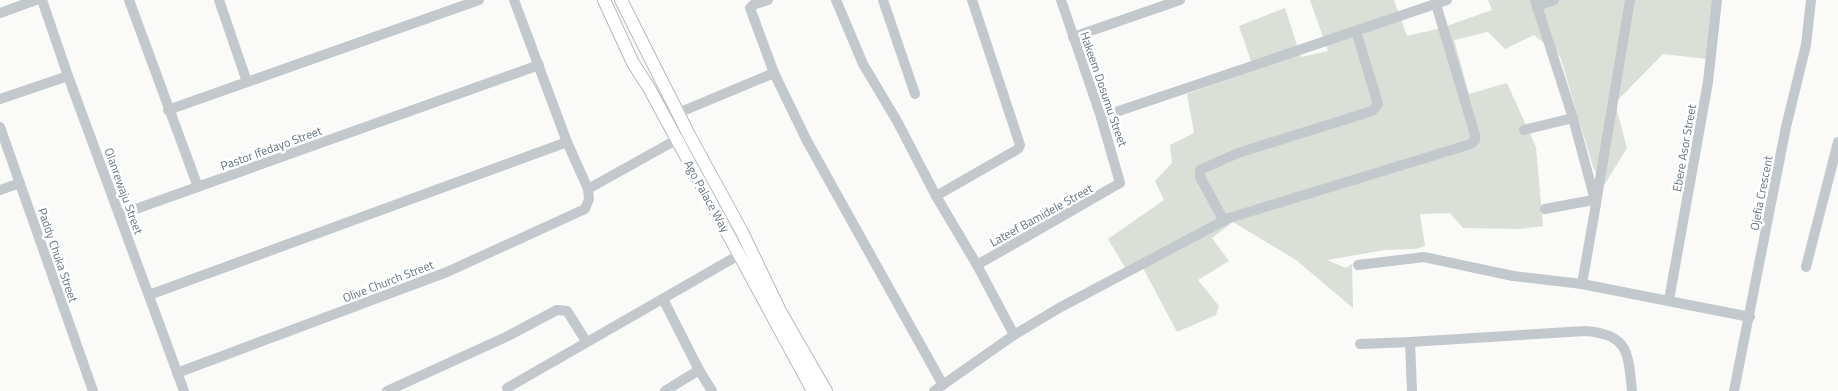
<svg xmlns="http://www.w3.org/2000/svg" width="1838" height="391" font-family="'Titillium Web',sans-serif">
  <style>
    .green { fill: #dadfd7 }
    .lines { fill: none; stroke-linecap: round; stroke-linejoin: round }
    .major-casing { stroke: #b5babe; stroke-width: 14 }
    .minor { stroke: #c3c8cc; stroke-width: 10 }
    .major { stroke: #fff; stroke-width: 12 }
    .labels { text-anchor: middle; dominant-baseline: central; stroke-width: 5; stroke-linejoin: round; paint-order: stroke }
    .street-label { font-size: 12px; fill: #657683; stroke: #fff }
  </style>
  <rect width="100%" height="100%" fill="#fafaf8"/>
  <polygon class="green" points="1310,0 1394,0 1407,36 1441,28 1492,10 1488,0 1719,0 1707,59 1663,54 1615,103 1627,148 1603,187 1593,167 1560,56 1534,35 1505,49 1488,32 1454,40 1469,94 1507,83 1536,147 1543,226 1519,229 1463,228 1450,213 1420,214 1425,246 1416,249 1385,250 1327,260 1346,268 1352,264 1353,308 1296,260 1233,222 1212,238 1229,261 1198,280 1219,306 1216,315 1177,332 1142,266 1126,269 1108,239 1164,200 1155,181 1172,163 1170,145 1194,133 1187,94 1254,70 1239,26 1285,8 1301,57 1328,51"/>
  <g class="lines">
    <defs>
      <g id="major">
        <polyline points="604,0 633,63 649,88 813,391"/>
        <polyline points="621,0 689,135 742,232 781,313 826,391"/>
      </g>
    </defs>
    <use href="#major" class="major-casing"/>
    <g class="minor">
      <polyline points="42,0 68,76 184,391"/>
      <polyline points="129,0 198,187"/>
      <polyline points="219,0 247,82"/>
      <polyline points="768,0 753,5 750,8 774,73 807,141 943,385"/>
      <polyline points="836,0 863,64 897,121 936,196 977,265 1014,335"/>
      <polyline points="883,0 915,94"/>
      <polyline points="1535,0 1573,118 1596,204 1582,284"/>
      <polyline points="1537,6 1554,0"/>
      <polyline points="0,13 36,0"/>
      <polyline points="1073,37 1180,0"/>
      <polyline points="0,99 68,76"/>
      <polyline points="168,110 479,0"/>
      <polyline points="678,113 774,73"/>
      <polyline points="1101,117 1447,0"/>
      <polyline points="0,127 93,391"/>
      <polyline points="1524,130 1573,118"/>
      <polyline points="588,189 676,140"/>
      <polyline points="0,190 20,183"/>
      <polyline points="936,196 1018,149 1020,145 972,0"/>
      <polyline points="1596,203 1630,0"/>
      <polyline points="1545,209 1593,200"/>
      <polyline points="119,215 539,65"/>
      <polyline points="1224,221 1200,177 1200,170 1238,153 1372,111 1378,104 1356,31"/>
      <polyline points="977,265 1120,183 1101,117 1061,0"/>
      <polyline points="1358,265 1424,257 1513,276 1582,284 1750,317"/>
      <polyline points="1806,267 1838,142"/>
      <polyline points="149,295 567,142"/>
      <polyline points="663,299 699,370 712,391"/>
      <polyline points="1669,300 1708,82 1717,0"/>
      <path d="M1410,342L1585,331C1629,334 1628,353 1632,391"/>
      <polyline points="1360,344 1410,342 1412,391"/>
      <polyline points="177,373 447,272 585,209 589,199 588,189 567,142 514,0"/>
      <polyline points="507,388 739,255"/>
      <polyline points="387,391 506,337 557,310 567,311 586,341"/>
      <polyline points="665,391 699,370"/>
      <polyline points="934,391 1014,335 1059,308 1229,218 1471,144 1475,140 1475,135 1436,4"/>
      <polyline points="1734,391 1786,127 1806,45 1811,0"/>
    </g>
    <use href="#major" class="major"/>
  </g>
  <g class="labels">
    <g class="street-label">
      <text transform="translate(1104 89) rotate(71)">Hakeem Dosumu Street</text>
      <text transform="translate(271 148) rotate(-20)">Pastor Ifedayo Street</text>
      <text transform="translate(1684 148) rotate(-80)">Ebere Asor Street</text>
      <text transform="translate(124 191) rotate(70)">Olanrewaju Street</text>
      <text transform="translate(1761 193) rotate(-79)">Ojefia Crescent</text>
      <text transform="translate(707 196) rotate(61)">Ago Palace Way</text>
      <text transform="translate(1041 215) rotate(-29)">Lateef Bamidele Street</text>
      <text transform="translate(58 255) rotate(71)">Paddy Chuka Street</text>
      <text transform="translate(388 281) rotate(-21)">Olive Church Street</text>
    </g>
  </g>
</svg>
